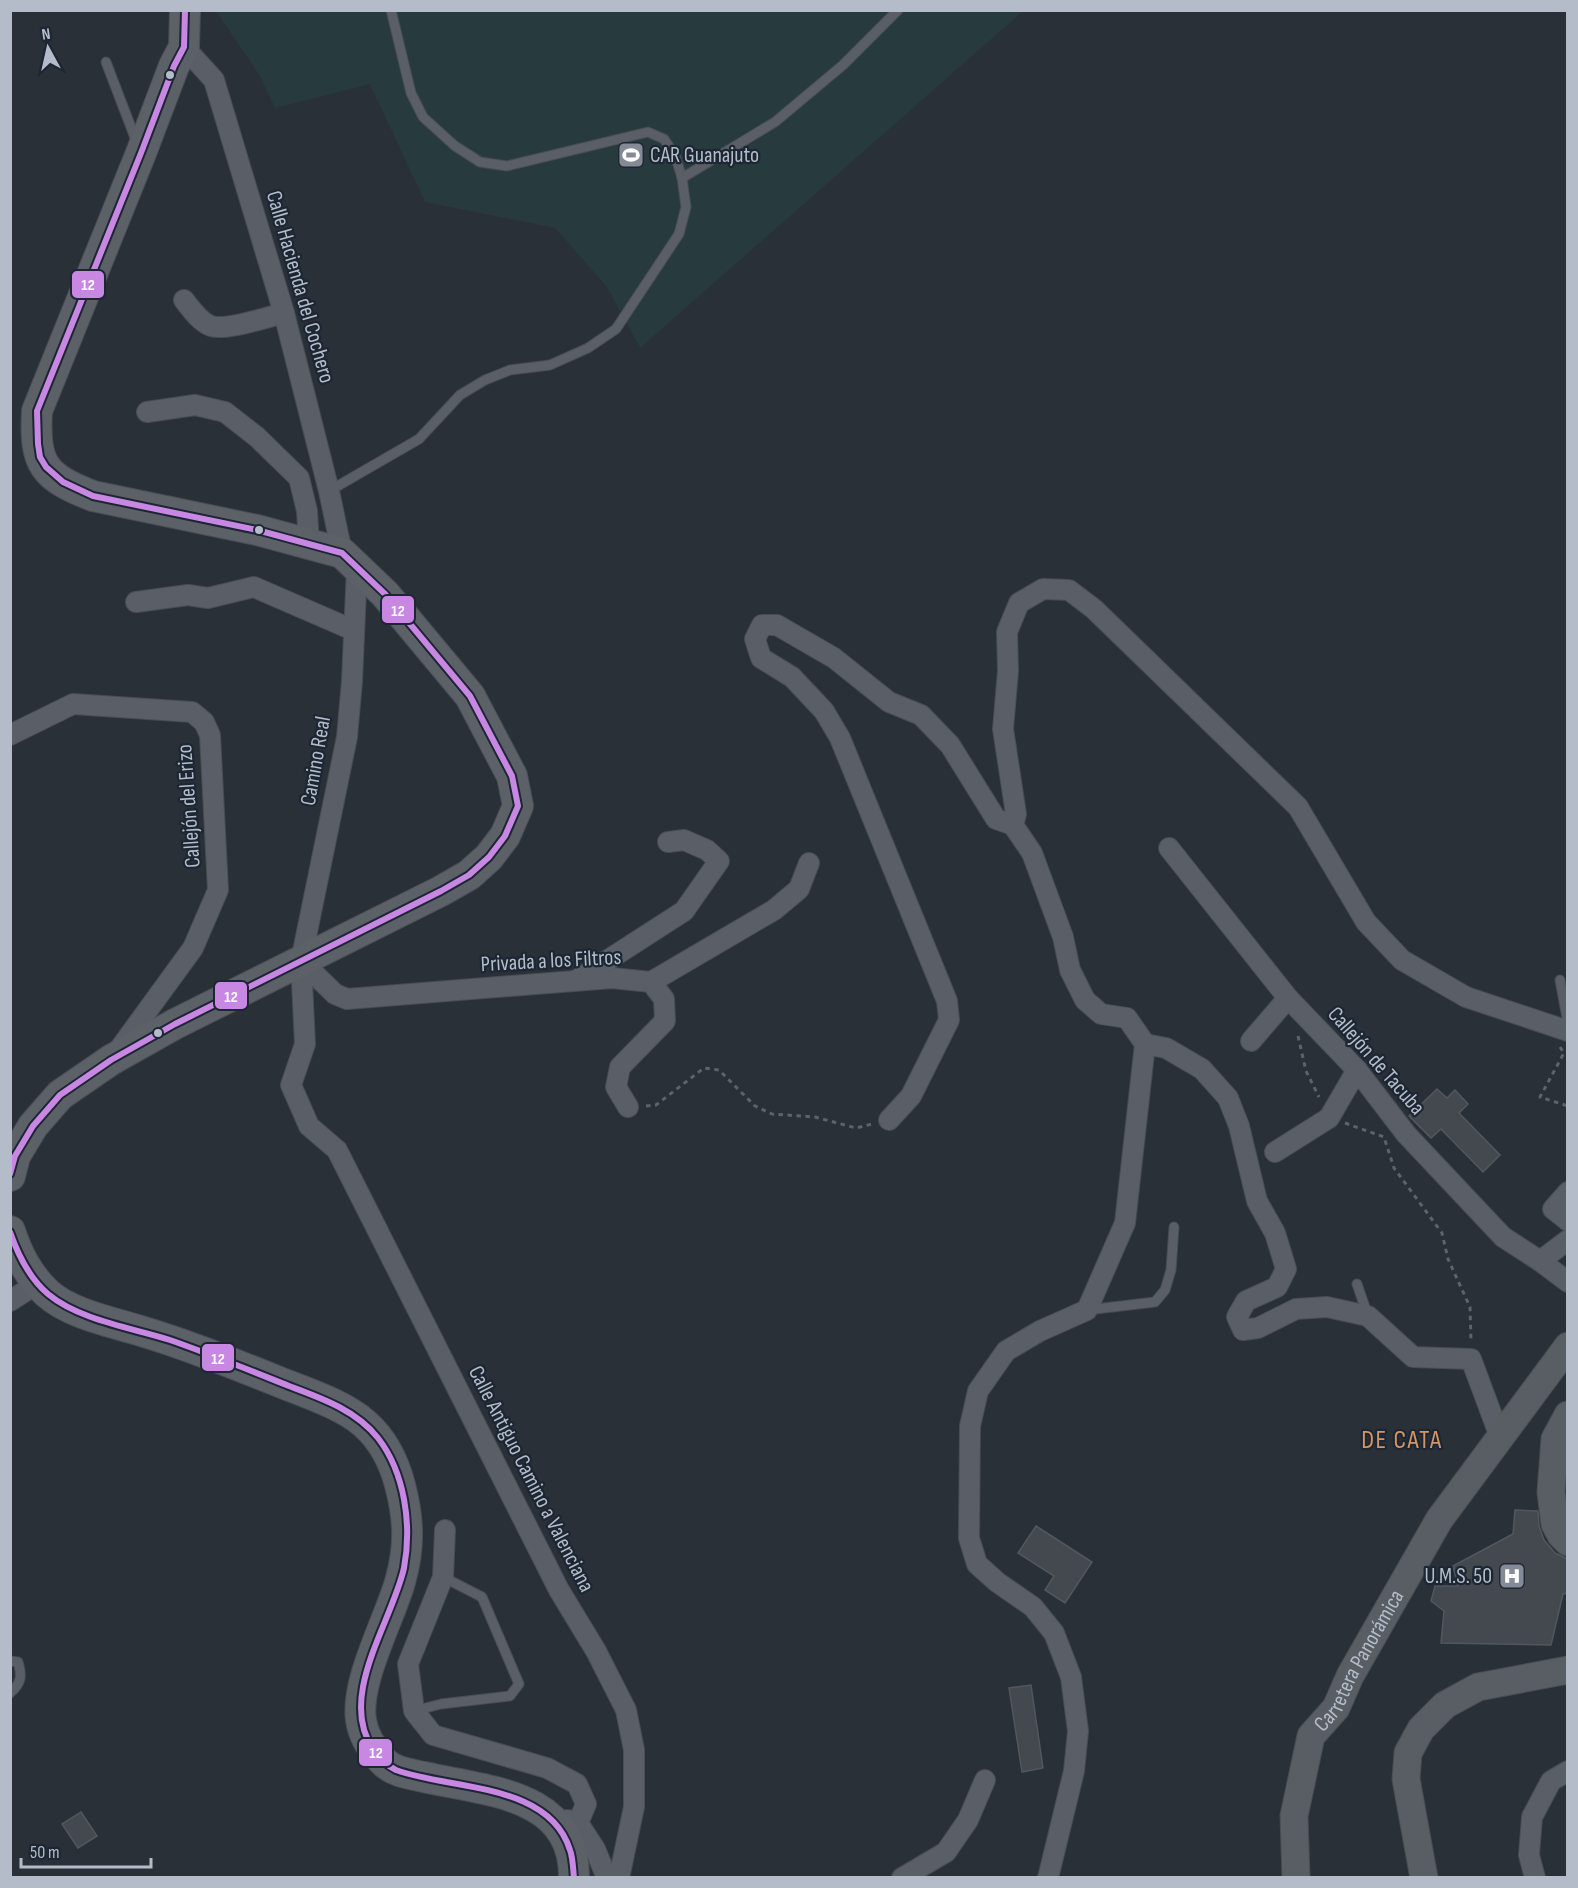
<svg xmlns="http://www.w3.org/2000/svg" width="1578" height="1888" font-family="'Sofia Sans Condensed',sans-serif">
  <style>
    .green { fill: #273a3e }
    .building { fill: #444950; stroke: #52575f; stroke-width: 1.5 }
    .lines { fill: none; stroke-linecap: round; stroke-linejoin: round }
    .lane-casing { stroke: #484c53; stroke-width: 11 }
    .street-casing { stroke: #484c53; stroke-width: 22 }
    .secondary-casing { stroke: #484c53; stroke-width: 29 }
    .primary-casing { stroke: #484c55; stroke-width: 32 }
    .path { stroke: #5d636a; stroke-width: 3; stroke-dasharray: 4.5 4.5; stroke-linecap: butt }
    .lane { stroke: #5a5e66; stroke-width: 9 }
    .street { stroke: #5a5e66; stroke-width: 20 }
    .secondary { stroke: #595d64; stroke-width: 27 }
    .primary { stroke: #5c6168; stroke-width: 30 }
    .bus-1-casing { stroke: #1d2633; stroke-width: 10 }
    .bus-1 { stroke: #c787e3; stroke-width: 6 }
    .bus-dot { fill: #b4bcc9; stroke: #1d2633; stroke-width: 2 }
    .labels { text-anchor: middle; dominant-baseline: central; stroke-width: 4.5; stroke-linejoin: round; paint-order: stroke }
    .poi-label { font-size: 22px; fill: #b4bcc9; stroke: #1d2633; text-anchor: start }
    .street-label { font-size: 22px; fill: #b4bcc9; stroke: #1d2633 }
    .quarter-label { font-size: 26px; letter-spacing: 1.5px; fill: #d59563; stroke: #1d2633 }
    .line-badge { stroke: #1d2633; stroke-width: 2 }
    .badge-label { font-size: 16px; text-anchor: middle; font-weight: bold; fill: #fff }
  </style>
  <rect width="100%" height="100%" fill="#2a3038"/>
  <polygon class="green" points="216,11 1023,11 640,348 607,287 555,228 425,202 370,84 275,108 260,76"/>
  <g class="building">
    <polygon points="1437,1089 1447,1098 1455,1090 1468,1104 1459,1113 1500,1155 1483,1172 1441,1129 1431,1138 1409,1116"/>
    <polygon points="1515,1510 1538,1511 1539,1526 1544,1540 1555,1553 1568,1559 1568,1593 1563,1594 1551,1645 1441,1643 1444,1611 1431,1601 1435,1586 1458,1586 1453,1566 1513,1534"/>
    <polygon points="1036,1526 1092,1562 1065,1603 1045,1590 1054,1576 1018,1553"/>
    <polygon points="1031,1685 1043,1768 1022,1772 1009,1688"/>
    <polygon points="81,1812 97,1836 78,1848 62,1824"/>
  </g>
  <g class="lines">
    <defs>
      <g id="lane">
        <polyline points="106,62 137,143"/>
        <polyline points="682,178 775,122 843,65 898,10"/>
        <polyline points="329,491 419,439 460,395 485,380 510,370 550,365 588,348 616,329 679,234 686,207 682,178 675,155 664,139 648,132 507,166 480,162 455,146 423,117 411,93 391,10"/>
        <polyline points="1560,980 1568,1023"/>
        <polyline points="1357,1284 1368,1316"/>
        <polyline points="1087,1310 1155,1302 1165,1290 1171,1270 1174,1227"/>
        <path d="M10,1661L18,1662C22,1675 22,1683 10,1693"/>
        <polyline points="414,1711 441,1704 510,1696 519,1684 482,1597 443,1577"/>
      </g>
      <g id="street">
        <polyline points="184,47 214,80 284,313 329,491 342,553"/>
        <path d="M184,300C191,309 200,322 211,326C226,331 268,317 284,313"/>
        <polyline points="147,412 195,405 225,412 257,437 299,478 307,511 309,544"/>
        <polyline points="357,567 352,681 347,737 301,961 305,1044 291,1085 309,1126 337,1150 559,1590 596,1651 626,1710 634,1750 634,1807 619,1878"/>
        <polyline points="136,602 188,595 208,598 254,587 353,630"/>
        <polyline points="10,735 73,704 192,712 204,722 210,735 218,890 193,948 118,1051"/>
        <polyline points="1013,825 1016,814 1003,729 1008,671 1007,632 1019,603 1043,589 1069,590 1094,609 1298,807 1366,922 1402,960 1466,997 1568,1031"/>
        <polyline points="1169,848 1288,998 1357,1070 1406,1134 1503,1237 1540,1261 1568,1282"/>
        <polyline points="301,961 335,994 347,999 612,978 651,982 664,999 665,1021 620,1067 616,1087 628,1107"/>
        <polyline points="577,980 684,911 719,861 707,850 684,840 668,842"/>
        <polyline points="651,982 774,910 799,889 809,863"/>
        <polyline points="1251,1041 1288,998"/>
        <polyline points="1145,1044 1166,1048 1202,1069 1228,1098 1239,1126 1257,1201 1275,1233 1286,1269 1277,1287 1246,1301 1237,1317 1243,1330 1258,1328 1296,1309 1327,1307 1368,1316 1413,1357 1471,1359 1500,1437"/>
        <polyline points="889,1120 911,1096 949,1020 947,1001 840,738 824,711 792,677 761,658 755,639 762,625 777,625 834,658 889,702 921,715 950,745 996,819 1013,825 1032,853 1063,937 1070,970 1085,1000 1101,1014 1127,1018 1145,1044 1125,1223 1087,1310 1040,1331 1006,1351 978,1391 970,1426 969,1538 977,1564 997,1582 1033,1607 1054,1633 1071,1677 1078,1731 1074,1771 1048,1878"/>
        <polyline points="1275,1152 1329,1118 1357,1070"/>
        <polyline points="1568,1192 1553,1209 1568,1221"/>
        <polyline points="1540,1261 1568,1240"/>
        <polyline points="10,1301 38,1283"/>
        <polyline points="445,1530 443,1577 408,1664 414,1711 433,1735 547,1768 577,1784 586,1804 578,1823"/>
        <polyline points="568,1820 578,1823 595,1849 607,1878"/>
        <polyline points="902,1878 946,1852 968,1820 985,1780"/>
        <polyline points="1535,1878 1529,1855 1532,1817 1551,1781 1568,1771"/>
      </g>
      <g id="secondary">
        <polyline points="1568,1415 1555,1439 1551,1492 1555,1524 1561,1535 1568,1542"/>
        <path id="s1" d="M1296,1878L1294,1816L1311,1736L1336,1708L1350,1676L1439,1520L1568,1346"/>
        <polyline points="1424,1878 1406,1779 1408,1753 1421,1729 1445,1705 1478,1687 1568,1670"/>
      </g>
      <g id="primary">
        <path d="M10,1176L15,1156L33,1126L60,1095L111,1060L175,1024L441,891L469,875L489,857L505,836L518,806L512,776L470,696L385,594L342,553L257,530L93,496C44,477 34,465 37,411L141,153L174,66L184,47L185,10"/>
        <path d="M10,1231C18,1255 28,1275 47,1293C70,1314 112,1322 141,1331C188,1345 232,1363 277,1381C304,1392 343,1404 365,1424C383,1440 394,1462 400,1485C409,1519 410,1547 400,1582C389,1620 355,1682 361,1720C363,1735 372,1749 382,1760C392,1772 410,1774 424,1777C486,1791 575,1793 574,1878"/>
      </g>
    </defs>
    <use href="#lane" class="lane-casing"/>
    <use href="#street" class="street-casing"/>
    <use href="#secondary" class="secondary-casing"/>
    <use href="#primary" class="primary-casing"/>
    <g class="path">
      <polyline points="1298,1036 1306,1071 1319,1097"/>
      <polyline points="1560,1047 1564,1053 1540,1097 1568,1106"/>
      <polyline points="646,1106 656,1105 704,1068 719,1070 755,1106 772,1114 815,1117 856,1128 872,1124"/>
      <polyline points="1345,1123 1384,1137 1394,1168 1442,1233 1448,1259 1470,1307 1471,1342"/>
    </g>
    <use href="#lane" class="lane"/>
    <use href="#street" class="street"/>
    <use href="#secondary" class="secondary"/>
    <use href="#primary" class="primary"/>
    <defs>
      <g id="bus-1">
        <polyline points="10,1174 15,1156 33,1126 60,1095 111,1060 175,1024 441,891 469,875 489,857 505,836 518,806 512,776 470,696 385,594 342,553 257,530 93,496 63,482 46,467 40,457 38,444 37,411 141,153 174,66 184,47 185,10"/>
        <path d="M10,1232C18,1255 29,1278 48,1294C79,1320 132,1328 170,1340C210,1354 249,1370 289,1386C321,1398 356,1410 378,1438C405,1473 412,1525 404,1568C392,1622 337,1696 373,1749C379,1758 386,1765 396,1770C450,1790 549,1782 570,1850C573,1858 573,1869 574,1878"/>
      </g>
    </defs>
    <use href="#bus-1" class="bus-1-casing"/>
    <use href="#bus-1" class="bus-1"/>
  </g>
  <defs>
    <symbol id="stadium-square" viewBox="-11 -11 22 22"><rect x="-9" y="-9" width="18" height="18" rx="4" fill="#848b96" stroke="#1d2633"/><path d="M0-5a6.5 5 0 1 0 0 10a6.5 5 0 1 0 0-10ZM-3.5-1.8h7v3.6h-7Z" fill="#fff"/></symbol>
    <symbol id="hospital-square" viewBox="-11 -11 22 22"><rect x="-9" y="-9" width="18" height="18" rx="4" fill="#848b96" stroke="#1d2633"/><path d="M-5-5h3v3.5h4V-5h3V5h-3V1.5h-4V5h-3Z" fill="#fff"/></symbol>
  </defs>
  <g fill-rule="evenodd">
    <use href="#stadium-square" x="616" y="140" width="30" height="30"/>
    <use href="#hospital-square" x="1497" y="1561" width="30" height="30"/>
  </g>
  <g class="bus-dot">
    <circle cx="170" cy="75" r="5"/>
    <circle cx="259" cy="530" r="5"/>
    <circle cx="158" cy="1033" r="5"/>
  </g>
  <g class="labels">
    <g class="poi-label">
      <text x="650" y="155">CAR Guanajuto</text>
      <text x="1492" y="1576" text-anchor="end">U.M.S. 50</text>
    </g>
    <g class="street-label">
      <text transform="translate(300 287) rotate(74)">Calle Hacienda del Cochero</text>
      <text transform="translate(316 761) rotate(-80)">Camino Real</text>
      <text transform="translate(189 806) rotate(-94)">Callejón del Erizo</text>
      <text transform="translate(551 961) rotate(-3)">Privada a los Filtros</text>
      <text transform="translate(1376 1061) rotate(49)">Callejón de Tacuba</text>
      <text transform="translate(531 1479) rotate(63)">Calle Antiguo Camino a Valenciana</text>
      <text stroke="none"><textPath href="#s1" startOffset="234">Carretera Panorámica</textPath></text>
    </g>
    <g class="quarter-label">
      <text x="1402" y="1440">DE CATA</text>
    </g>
  </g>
  <g class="line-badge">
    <rect x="71" y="270" width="34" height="29" rx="6" fill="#c787e3"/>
    <rect x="381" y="595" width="34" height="29" rx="6" fill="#c787e3"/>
    <rect x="214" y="981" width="34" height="29" rx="6" fill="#c787e3"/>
    <rect x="201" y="1343" width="34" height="29" rx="6" fill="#c787e3"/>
    <rect x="358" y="1738" width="35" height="29" rx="6" fill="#c787e3"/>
  </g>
  <g class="badge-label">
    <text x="88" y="290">12</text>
    <text x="398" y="616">12</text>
    <text x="231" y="1002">12</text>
    <text x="218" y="1364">12</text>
    <text x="376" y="1758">12</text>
  </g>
  <rect width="1578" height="1888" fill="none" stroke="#b4bcc9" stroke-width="24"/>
  <g transform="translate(48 48) rotate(352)" stroke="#1d2633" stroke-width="4.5" paint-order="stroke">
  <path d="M0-4.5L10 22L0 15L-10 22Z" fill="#b4bcc9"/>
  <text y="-9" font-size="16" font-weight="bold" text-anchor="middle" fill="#b4bcc9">N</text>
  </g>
  <path d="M21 1858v9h130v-9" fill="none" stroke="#b4bcc9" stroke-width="3"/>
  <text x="30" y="1858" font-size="18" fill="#b4bcc9" stroke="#1d2633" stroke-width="4.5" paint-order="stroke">50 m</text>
</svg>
